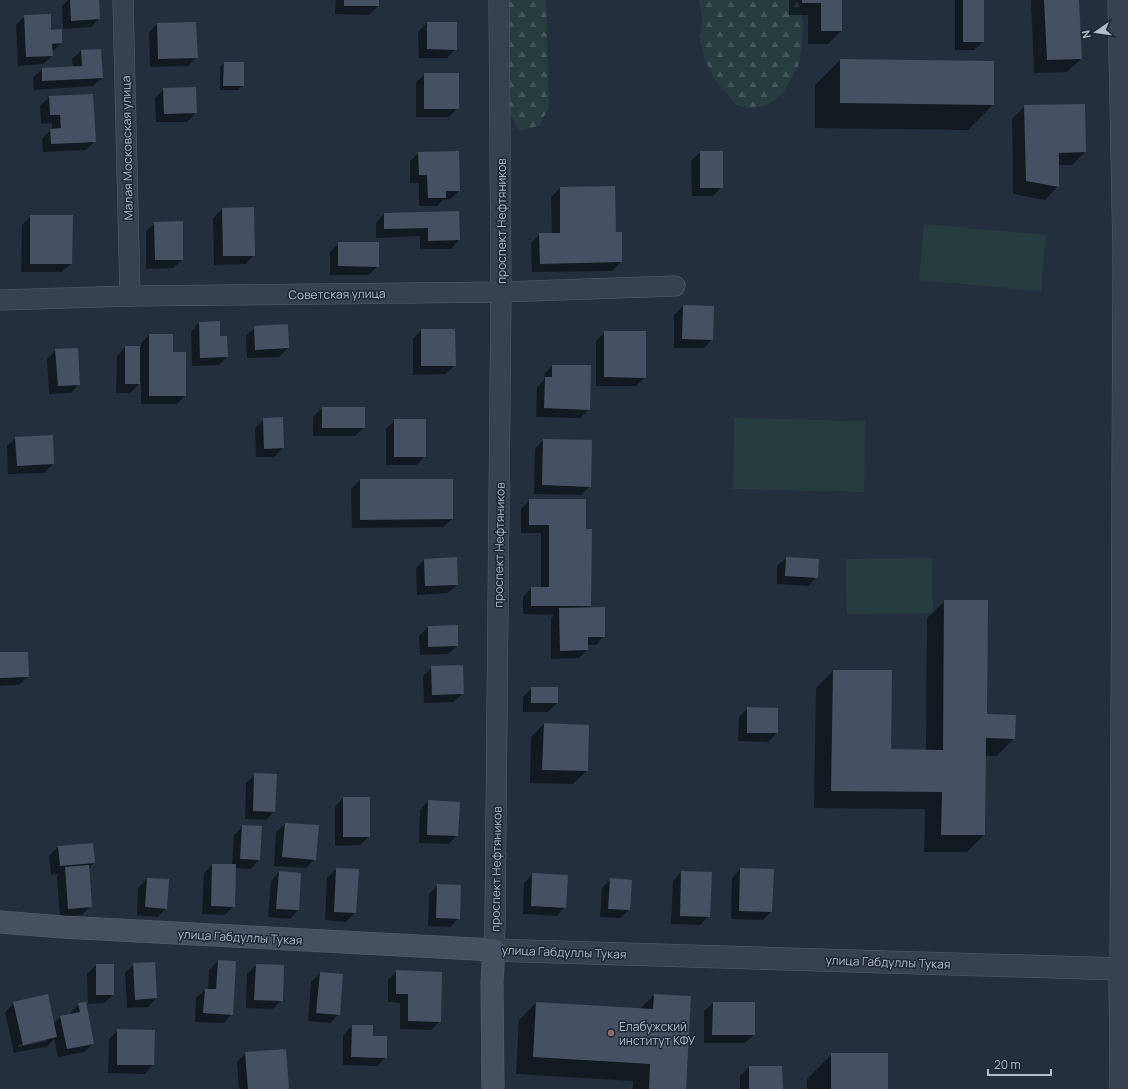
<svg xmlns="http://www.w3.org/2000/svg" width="1128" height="1089" font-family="Manrope,sans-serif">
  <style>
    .forest { fill: url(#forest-firs) }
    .garden { fill: #263c3f }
    .shadow { fill: #0007; fill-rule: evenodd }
    .building { fill: #455162 }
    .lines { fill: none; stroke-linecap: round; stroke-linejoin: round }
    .minor-casing { stroke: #565f6c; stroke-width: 21 }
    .tertiary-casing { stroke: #565f6c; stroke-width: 23 }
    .secondary-casing { stroke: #565f6c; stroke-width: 23 }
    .minor { stroke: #38414e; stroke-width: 20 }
    .tertiary { stroke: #38414e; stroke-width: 22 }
    .secondary { stroke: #465061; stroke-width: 22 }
    .education-dot { fill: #8d6e63; stroke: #1d2633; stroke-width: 1.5 }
    .labels { text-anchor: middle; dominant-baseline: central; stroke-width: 3; stroke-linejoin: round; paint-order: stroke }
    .street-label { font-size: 12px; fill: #b4bcc9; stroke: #1d2633 }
    .poi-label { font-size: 12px; fill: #b4bcc9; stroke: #1d2633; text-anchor: start }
  </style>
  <defs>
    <pattern id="forest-firs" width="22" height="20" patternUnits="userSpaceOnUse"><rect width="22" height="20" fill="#263c3f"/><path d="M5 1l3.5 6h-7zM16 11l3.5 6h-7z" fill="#435659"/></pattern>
  </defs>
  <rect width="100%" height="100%" fill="#242f3e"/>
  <g class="forest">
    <polygon points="508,0 546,0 549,107 539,126 519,131 510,113"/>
    <polygon points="699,0 798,0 803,23 802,45 798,66 783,93 766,106 746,108 736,105 715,80 706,62 700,42 702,17"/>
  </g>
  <g class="garden">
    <polygon points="924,224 1046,235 1041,291 919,280"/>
    <polygon points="734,418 865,421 864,492 733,489"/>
    <polygon points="932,558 933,613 847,614 846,559"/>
  </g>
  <g class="shadow">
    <polygon points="68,0 98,0 99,19 91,27 63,29 62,6"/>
    <polygon points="336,0 378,0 378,6 369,15 335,14"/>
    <polygon points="789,0 841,0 841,31 828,44 808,44 808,15 789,15"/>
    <polygon points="955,0 983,0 983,42 974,50 955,50"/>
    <polygon points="1031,0 1078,0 1081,59 1067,72 1034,73"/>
    <polygon points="25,16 50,31 61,43 52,52 52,56 43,64 18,66 16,25"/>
    <polygon points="427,23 456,49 447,58 419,58 418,32"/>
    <polygon points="157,24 197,57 188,66 150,67 149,33"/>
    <polygon points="81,51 102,78 93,86 34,90 33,78 42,69 73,67 72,59"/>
    <polygon points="840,60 993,105 968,130 815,128 815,85"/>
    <polygon points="224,63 242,86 238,90 220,90 220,67"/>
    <polygon points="425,74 458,108 449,117 416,117 416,82"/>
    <polygon points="195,88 196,113 187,122 156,122 155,98 164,89"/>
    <polygon points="92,95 95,141 86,150 43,152 42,138 51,130 52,129 52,123 41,124 40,106 49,97"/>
    <polygon points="1025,106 1085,152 1072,165 1058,165 1058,186 1045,200 1013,194 1012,119"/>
    <polygon points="700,152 722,187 713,196 692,196 691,161"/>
    <polygon points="419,153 459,191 450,199 443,200 437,206 419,206 419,183 410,183 410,161"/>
    <polygon points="614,187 615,233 621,262 612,271 532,272 531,243 540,234 552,234 551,197 560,188"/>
    <polygon points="253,208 254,255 246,264 214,265 213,218 222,209"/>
    <polygon points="458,212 459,240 451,249 420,249 420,236 376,238 376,223 384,214"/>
    <polygon points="31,216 71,264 62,272 21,272 22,225"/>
    <polygon points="155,223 182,260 173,268 146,269 146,231"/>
    <polygon points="339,243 378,266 369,275 330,275 330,252"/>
    <polygon points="683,306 712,340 704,348 674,348 674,315"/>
    <polygon points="199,323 219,337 227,357 219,365 192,366 191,332"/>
    <polygon points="255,327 288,348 279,357 247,358 246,336"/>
    <polygon points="421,330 455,365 446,374 413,375 413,339"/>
    <polygon points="605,332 645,377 636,386 596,386 596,341"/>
    <polygon points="149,335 172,353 185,396 177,404 141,404 141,382 130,393 116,393 117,356 125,347 141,347 141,343"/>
    <polygon points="56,350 79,384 71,393 49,394 47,359"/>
    <polygon points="552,366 589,409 580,418 536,417 537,387 544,380 544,374"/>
    <polygon points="322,408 364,408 364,428 355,436 313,436 313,417"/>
    <polygon points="264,419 283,448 274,457 256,457 255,428"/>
    <polygon points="395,420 425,456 417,465 386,465 386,429"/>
    <polygon points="16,438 53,464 44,473 8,474 7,446"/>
    <polygon points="543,440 590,486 581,495 534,494 535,449"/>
    <polygon points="360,480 452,519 443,527 352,528 351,489"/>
    <polygon points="530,500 585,530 590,606 587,609 604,636 596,645 587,645 587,650 579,658 551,659 551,618 554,615 523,614 523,597 531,588 541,588 541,533 521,533 521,509"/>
    <polygon points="786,558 817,577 808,586 777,584 777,566"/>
    <polygon points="424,560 457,585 448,593 417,595 416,568"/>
    <polygon points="945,601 986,715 1014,738 997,756 985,756 984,835 967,852 924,852 925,809 814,808 816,688 833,671 891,671 890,750 926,751 927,618"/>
    <polygon points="428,627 457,646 448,654 420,655 419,636"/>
    <polygon points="0,653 28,677 19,685 0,686"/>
    <polygon points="432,667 463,693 454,702 424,703 423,676"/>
    <polygon points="532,688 557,703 548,712 523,712 523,697"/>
    <polygon points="748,708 777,709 777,733 768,742 738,741 739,717"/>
    <polygon points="544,724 587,771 573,784 530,783 531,737"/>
    <polygon points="255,775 275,811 266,820 245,819 246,783"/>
    <polygon points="343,798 369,837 360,845 335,846 335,807"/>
    <polygon points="428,801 457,835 449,844 419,843 420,810"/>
    <polygon points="285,824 315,859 306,868 274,866 276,832"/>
    <polygon points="243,826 259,860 251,869 235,868 234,906 225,915 202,914 204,873 212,865 232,865 234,835"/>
    <polygon points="92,844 94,863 88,869 91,906 82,915 60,917 57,877 59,874 51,875 49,856 58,847"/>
    <polygon points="336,869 355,913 346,922 325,920 327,878"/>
    <polygon points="740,869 771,912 763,920 731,919 732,878"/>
    <polygon points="279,872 298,910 290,919 268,917 271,881"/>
    <polygon points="681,872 709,916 700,925 671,924 673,881"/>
    <polygon points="533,874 565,907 557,916 523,914 524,883"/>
    <polygon points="147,879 166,908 158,917 137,915 138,888"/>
    <polygon points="611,879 629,910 620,918 600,917 602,888"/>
    <polygon points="438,885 459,918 450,927 428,926 429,894"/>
    <polygon points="218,961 232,1014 224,1023 195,1022 196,998 205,990 208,990 209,970"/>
    <polygon points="134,964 156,998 148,1007 127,1008 125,973"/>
    <polygon points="96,965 113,965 113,995 104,1003 88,1004 87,974"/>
    <polygon points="256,965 282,1000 273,1009 246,1008 247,974"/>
    <polygon points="397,971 440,1021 431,1030 400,1029 400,1003 388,1002 388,980"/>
    <polygon points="320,973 339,1014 330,1023 308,1021 311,982"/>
    <polygon points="654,995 685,1089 633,1089 633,1081 516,1074 519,1020 536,1003 640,1009"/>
    <path d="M14,1003L53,1024L60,1017L70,1015V1013L79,1004L93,1044L84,1052L58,1057L54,1039L48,1046L14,1053L5,1012ZM47,1038V1041L18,1047V1045Z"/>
    <polygon points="713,1003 754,1035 745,1043 704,1043 704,1011"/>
    <polygon points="352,1026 372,1026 372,1037 386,1057 377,1066 343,1065 343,1035"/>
    <polygon points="118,1030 153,1065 145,1074 108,1073 109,1039"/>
    <polygon points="246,1053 288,1089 239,1089 237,1062"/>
    <polygon points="832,1054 887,1089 807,1089 807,1079"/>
    <polygon points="749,1067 781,1067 782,1089 740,1089 740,1076"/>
  </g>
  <g class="building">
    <polygon points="70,0 99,0 100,19 71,21"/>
    <rect x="344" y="0" width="35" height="6"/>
    <polygon points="802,0 842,0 842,31 821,31 821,3 802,3"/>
    <rect x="963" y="0" width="21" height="42"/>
    <polygon points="1044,0 1079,0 1082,59 1047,60"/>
    <polygon points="51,14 51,30 62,29 62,43 52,44 53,56 26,57 24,15"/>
    <polygon points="196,22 198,58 158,59 157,23"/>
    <polygon points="427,22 457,22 457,50 427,49"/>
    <polygon points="101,49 103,78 42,81 42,68 82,66 81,50"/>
    <polygon points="840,59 994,61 994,105 840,103"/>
    <polygon points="224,62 244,62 244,86 223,86"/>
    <rect x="424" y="73" width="35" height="36"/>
    <polygon points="196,87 197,113 164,114 163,88"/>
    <polygon points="93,94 96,142 51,144 50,129 61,128 60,115 50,115 49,96"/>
    <polygon points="1085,104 1086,152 1059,153 1059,187 1026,181 1024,105"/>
    <polygon points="459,151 460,191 446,191 446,198 428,198 427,175 419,175 418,152"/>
    <rect x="700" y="151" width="23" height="37"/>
    <polygon points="615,186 616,232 622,232 622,262 540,264 539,233 560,233 560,187"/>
    <polygon points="254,207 255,256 223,256 222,208"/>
    <polygon points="459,211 460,240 428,241 428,228 384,229 384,213"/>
    <polygon points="30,215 73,215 72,264 30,264"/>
    <polygon points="183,221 183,260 155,260 154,222"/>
    <polygon points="338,242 379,242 379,267 338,266"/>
    <polygon points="683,305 714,306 713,340 682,339"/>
    <polygon points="220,321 220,336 227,336 228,357 200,358 199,322"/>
    <polygon points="288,324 289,348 255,350 254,326"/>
    <polygon points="421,329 455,329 456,366 421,366"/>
    <polygon points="604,331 646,331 646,378 604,377"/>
    <polygon points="149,334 173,334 173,352 186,352 186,396 149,396"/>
    <rect x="125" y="346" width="15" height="38"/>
    <polygon points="78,348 80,385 58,386 55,349"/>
    <polygon points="552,365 591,365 590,410 544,408 545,377 552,377"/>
    <rect x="322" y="407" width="43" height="21"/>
    <polygon points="283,417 284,448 264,449 263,418"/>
    <rect x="394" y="419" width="32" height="38"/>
    <polygon points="53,435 54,464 17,466 15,437"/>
    <polygon points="543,439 592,440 591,487 542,485"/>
    <polygon points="360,479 453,479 453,519 360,520"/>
    <polygon points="529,499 586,499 586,529 592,529 591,606 531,606 531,587 549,587 549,525 529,525"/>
    <polygon points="457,557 458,585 425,586 424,559"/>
    <polygon points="786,557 819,559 818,578 785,576"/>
    <polygon points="944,600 988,600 987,714 1016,715 1015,739 986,738 985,835 941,835 942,792 831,791 833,670 892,670 891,749 943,750"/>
    <polygon points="605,607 605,637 588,637 588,650 560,651 559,608"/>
    <polygon points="458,625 458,646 428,647 428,626"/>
    <polygon points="0,652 28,652 29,677 0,678"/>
    <polygon points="463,665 464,694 432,695 431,666"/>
    <rect x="531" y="687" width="27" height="16"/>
    <polygon points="747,707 778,708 778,733 747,733"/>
    <polygon points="544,723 589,725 588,771 542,770"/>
    <polygon points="254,773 277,774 275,812 253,811"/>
    <rect x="343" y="797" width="27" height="40"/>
    <polygon points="428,800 460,802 458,836 427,835"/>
    <polygon points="285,823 319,825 316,860 282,857"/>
    <polygon points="242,825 262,826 260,860 240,859"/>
    <polygon points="93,843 95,863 60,866 58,846"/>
    <polygon points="212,864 236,864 235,907 211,906"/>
    <polygon points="89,865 92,907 68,909 65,867"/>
    <polygon points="336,868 359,869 356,913 334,912"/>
    <polygon points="740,868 774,869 772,912 739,911"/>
    <polygon points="279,871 301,873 299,910 276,909"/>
    <polygon points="681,871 712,872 710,917 680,916"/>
    <polygon points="532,873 568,875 566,908 531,906"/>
    <polygon points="147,878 169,879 167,909 145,907"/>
    <polygon points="610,878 632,880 630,910 608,909"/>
    <polygon points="437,884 461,885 460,919 436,918"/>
    <polygon points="218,960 236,961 233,1015 203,1013 205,989 216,989"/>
    <polygon points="155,962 157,998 135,1000 133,963"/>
    <rect x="96" y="964" width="18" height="31"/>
    <polygon points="256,964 284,965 283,1001 254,1000"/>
    <polygon points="396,970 442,972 441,1022 408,1021 408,994 396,994"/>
    <polygon points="320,972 343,974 340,1015 316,1013"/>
    <polygon points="48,994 57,1037 23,1045 13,1002"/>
    <polygon points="654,994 691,996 686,1089 649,1089 650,1064 533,1057 536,1002 653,1009"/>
    <polygon points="86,1002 94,1044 67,1049 60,1016 80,1012 78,1003"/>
    <polygon points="713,1002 755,1002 755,1035 712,1035"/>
    <polygon points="352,1025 373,1025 373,1036 387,1036 387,1058 351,1057"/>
    <polygon points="117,1029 155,1030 154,1065 117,1065"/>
    <polygon points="286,1049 289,1089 248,1089 245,1052"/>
    <rect x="831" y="1053" width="57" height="36"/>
    <polygon points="749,1066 782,1066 783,1089 749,1089"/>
  </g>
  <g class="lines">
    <defs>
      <g id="minor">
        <polyline points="123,0 130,296"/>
        <polyline points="1118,0 1123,254 1120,969 1128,970"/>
        <polyline points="0,300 130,296 501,292 675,286"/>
        <polyline points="494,950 495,925 501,292 499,0"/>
      </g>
      <polyline id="tertiary" points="494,950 1120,969 1121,1089"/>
      <polyline id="secondary" points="0,922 62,927 494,950 492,981 493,1089"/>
    </defs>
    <use href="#minor" class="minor-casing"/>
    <use href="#tertiary" class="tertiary-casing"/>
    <use href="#secondary" class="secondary-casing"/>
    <use href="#minor" class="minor"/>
    <use href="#tertiary" class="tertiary"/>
    <use href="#secondary" class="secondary"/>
  </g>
  <circle class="education-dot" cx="611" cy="1033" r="4"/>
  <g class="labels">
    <g class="street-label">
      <text transform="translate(127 148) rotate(-91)">Малая Московская улица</text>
      <text transform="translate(501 221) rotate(-90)">проспект Нефтяников</text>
      <text transform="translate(337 294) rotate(-1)">Советская улица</text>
      <text transform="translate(499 545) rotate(-89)">проспект Нефтяников</text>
      <text transform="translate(496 869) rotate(-89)">проспект Нефтяников</text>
      <text transform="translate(240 937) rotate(3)">улица Габдуллы Тукая</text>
      <text transform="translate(564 952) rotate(2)">улица Габдуллы Тукая</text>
      <text transform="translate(888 962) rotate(2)">улица Габдуллы Тукая</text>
    </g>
    <g class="poi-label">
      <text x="619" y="1026">Елабужский<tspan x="619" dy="14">институт КФУ</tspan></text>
    </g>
  </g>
  <g transform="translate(1096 32) rotate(257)" stroke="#1d2633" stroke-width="3" paint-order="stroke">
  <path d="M0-3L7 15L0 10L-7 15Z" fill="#b4bcc9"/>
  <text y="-6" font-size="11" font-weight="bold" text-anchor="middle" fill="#b4bcc9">N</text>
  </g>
  <path d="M988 1069v6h63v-6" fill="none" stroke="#b4bcc9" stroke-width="2"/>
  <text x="994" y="1069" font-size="12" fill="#b4bcc9" stroke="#1d2633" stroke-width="3" paint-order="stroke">20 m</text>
</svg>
